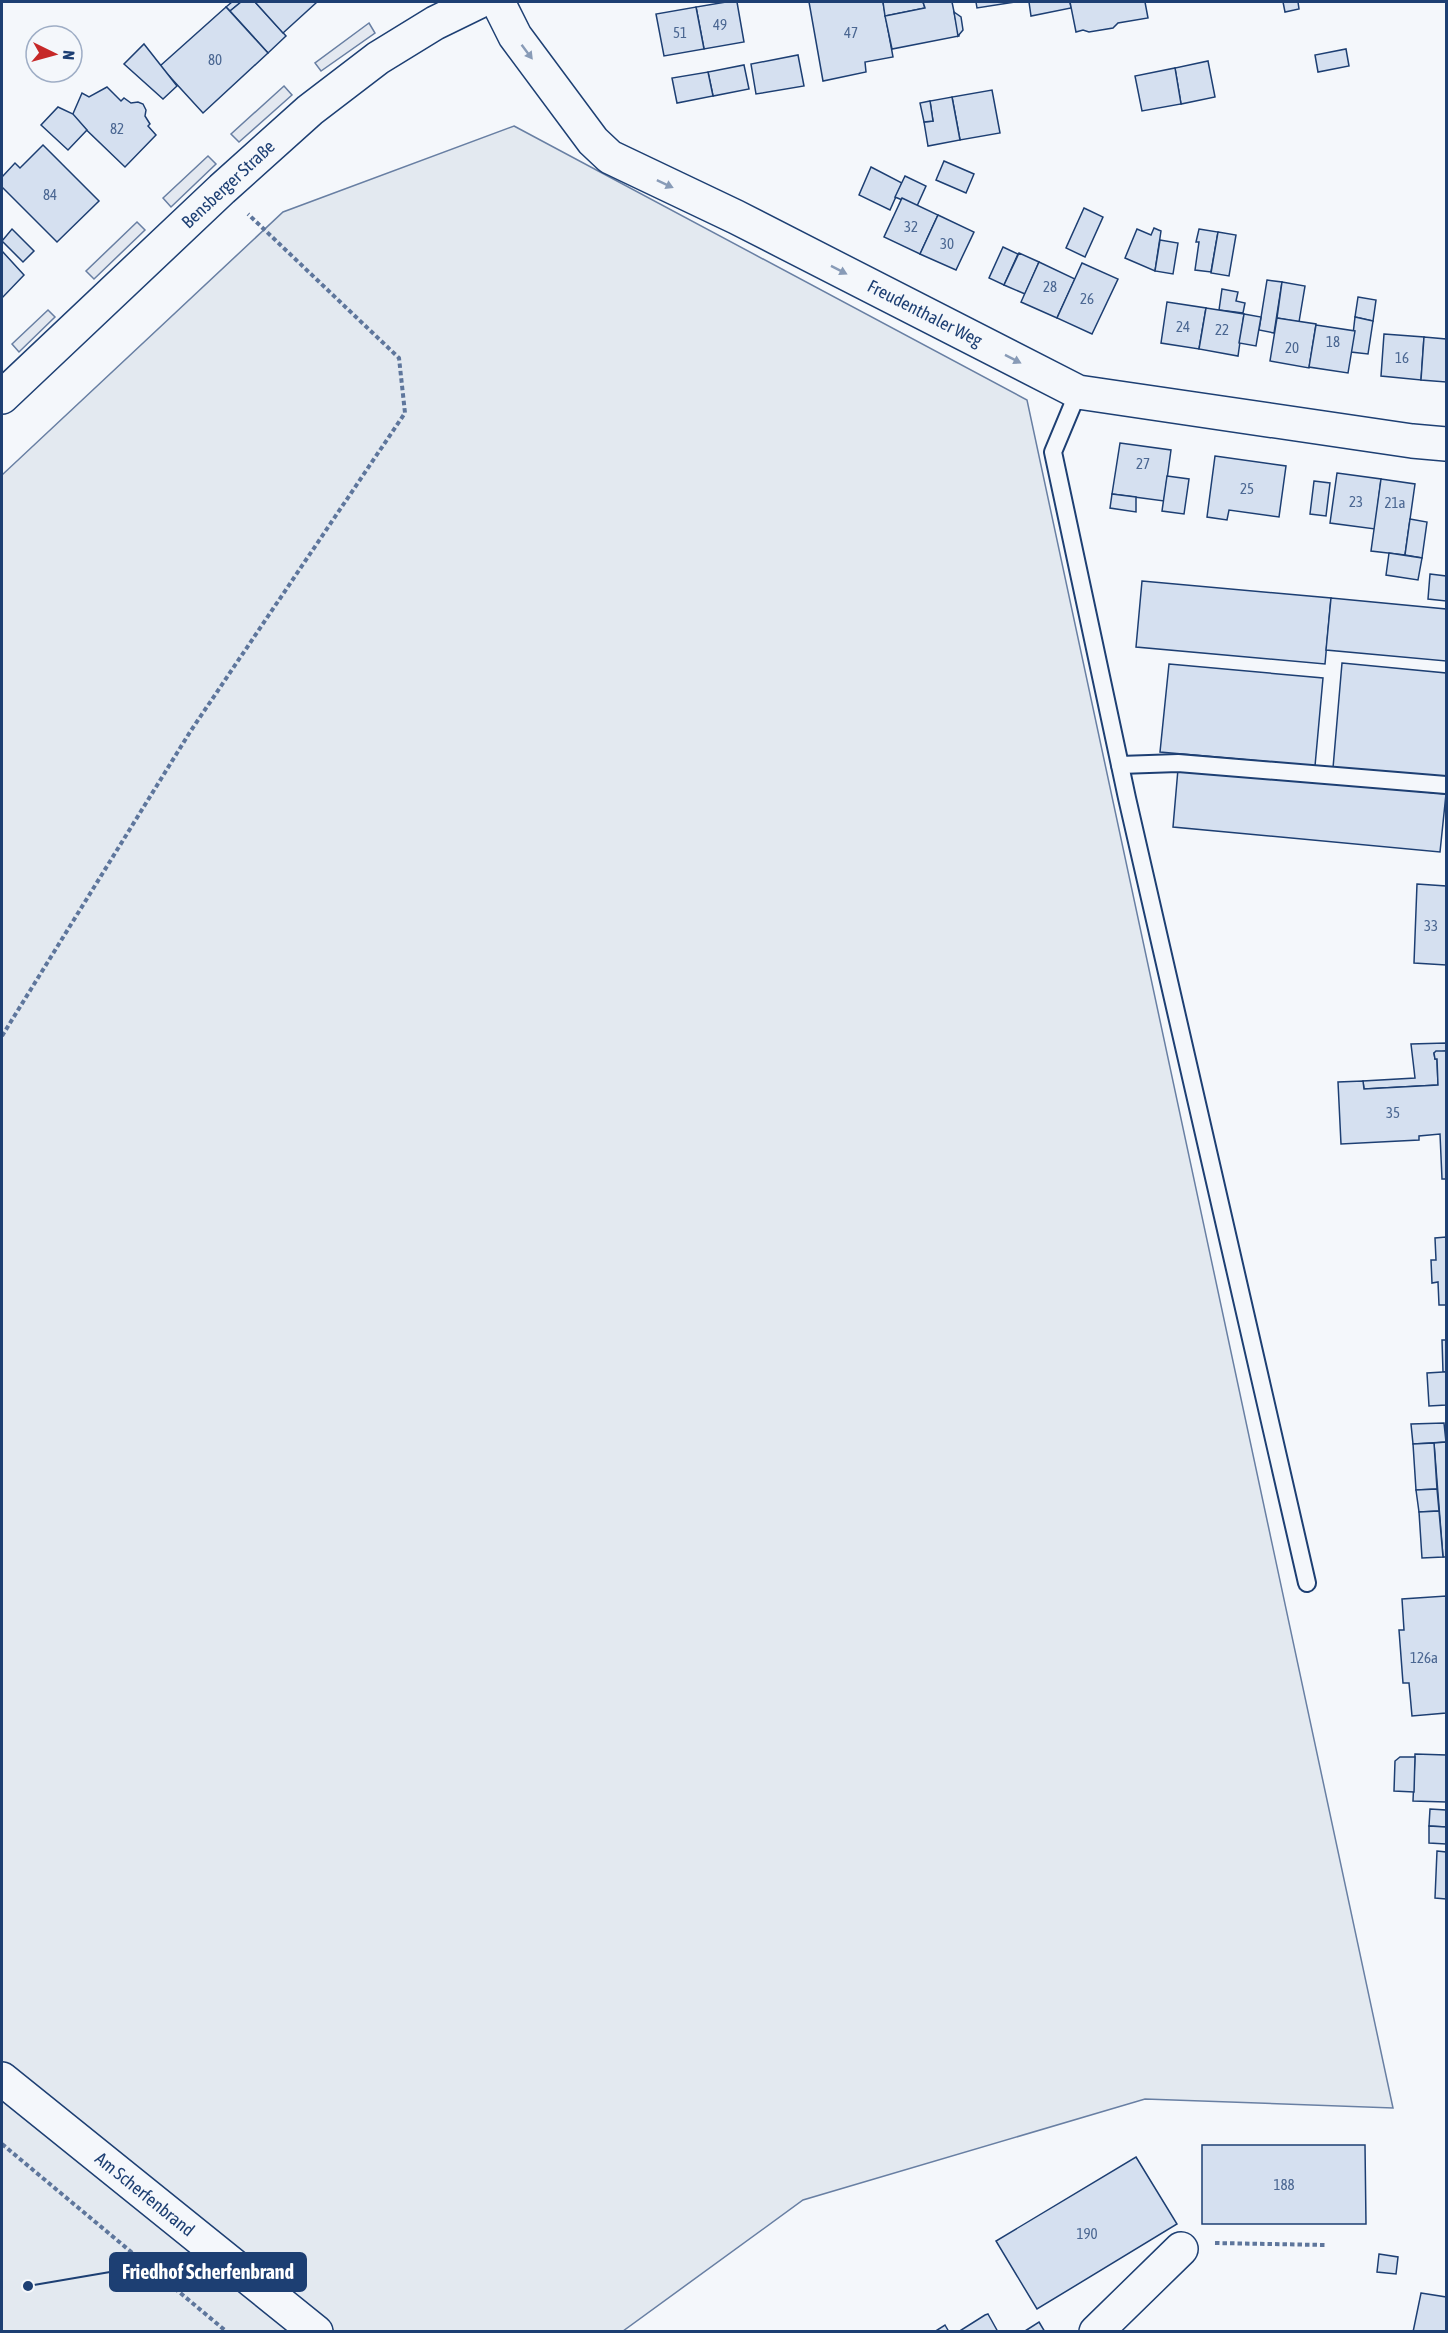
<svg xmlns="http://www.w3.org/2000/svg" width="1448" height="2333" font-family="'Asap Condensed',sans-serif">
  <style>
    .green { fill: #e3e9f0; stroke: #687fa3; stroke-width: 1.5 }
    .parking { fill: #e3e8f0; stroke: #687fa3; stroke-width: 1.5 }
    .building { fill: #d5e0f0; stroke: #1d3f73; stroke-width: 1.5 }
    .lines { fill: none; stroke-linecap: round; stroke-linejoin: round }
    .lane-casing { stroke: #1d3f73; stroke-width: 20 }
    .street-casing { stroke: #1d3f73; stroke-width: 36 }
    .secondary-casing { stroke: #1d3f73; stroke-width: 36 }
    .path { stroke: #5e769c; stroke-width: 4; stroke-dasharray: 4.5 3; stroke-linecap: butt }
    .lane { stroke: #f4f7fb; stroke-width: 16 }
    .street { stroke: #f4f7fb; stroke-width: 33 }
    .secondary { stroke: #f4f7fb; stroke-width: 33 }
    .oneway { fill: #889bb7 }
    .labels { text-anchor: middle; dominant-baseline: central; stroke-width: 4.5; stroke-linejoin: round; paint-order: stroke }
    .number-label { font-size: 15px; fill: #4b6792 }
    .street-label { font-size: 18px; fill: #1d3f73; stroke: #f4f7fb }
    .leader { fill: none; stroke: #1d3f73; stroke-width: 2 }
    .callout-dot { fill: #1d3f73; stroke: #f4f7fb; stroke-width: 2 }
    .callout { fill: #1d3f73; stroke: #1d3f73; stroke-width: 2 }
    .callout-label { font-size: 20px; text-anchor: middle; font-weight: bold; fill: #fff }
  </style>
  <rect width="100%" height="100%" fill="#f4f7fb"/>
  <polygon class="green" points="514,126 1027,400 1393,2108 1145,2099 803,2200 623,2331 2,2332 2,475 283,212"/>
  <g class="parking">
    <polygon points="369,23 375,33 321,71 315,63"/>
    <polygon points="284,86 292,95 239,142 231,134"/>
    <polygon points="208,156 216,164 171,207 163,198"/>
    <polygon points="137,222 145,230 94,279 86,271"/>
    <polygon points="48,310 55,317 19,352 12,344"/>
  </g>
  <g class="building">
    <polygon points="232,2 241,2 230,11 226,7"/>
    <polygon points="241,2 255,2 286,36 268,53 230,11"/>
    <polygon points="255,2 317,2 283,33"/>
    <polygon points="726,2 737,2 744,42 704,49 696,7"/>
    <polygon points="809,2 883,2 893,57 865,62 866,72 823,81"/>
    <polygon points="883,2 923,2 925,8 885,16"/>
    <polygon points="923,2 952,2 959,36 892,49 885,16 925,8"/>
    <polygon points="976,2 1015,2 977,8"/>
    <polygon points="1029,2 1070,2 1071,8 1031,16"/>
    <polygon points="1070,2 1145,2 1148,18 1118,23 1113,28 1089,32 1083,30 1076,32"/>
    <polygon points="1283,2 1298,2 1299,9 1285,12"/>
    <polygon points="226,7 268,53 203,113 160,66"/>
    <polygon points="696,7 704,49 664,56 656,14"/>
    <polygon points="954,12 961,17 963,30 958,36"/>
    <polygon points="144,44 177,86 163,99 124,64"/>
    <polygon points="1346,49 1349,66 1318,72 1315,55"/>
    <polygon points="798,55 804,86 756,94 751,64"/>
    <polygon points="1208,61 1215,97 1181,104 1175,68"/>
    <polygon points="744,65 749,89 713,96 708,72"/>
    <polygon points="1175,68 1181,104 1142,111 1135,76"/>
    <polygon points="708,72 713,96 677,103 672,78"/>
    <polygon points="107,87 121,101 124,98 131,103 138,102 143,104 146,110 145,116 150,124 148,126 156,135 125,167 72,116 82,93 89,97"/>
    <polygon points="992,90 1000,133 960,140 952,97"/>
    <polygon points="952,97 960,140 928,146 924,122 933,121 930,101"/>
    <polygon points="930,101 933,121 924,122 920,103"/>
    <polygon points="58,107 73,114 87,130 68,150 41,125"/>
    <polygon points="43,145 99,201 57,242 2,187 2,177 15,163 20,168"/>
    <polygon points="944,161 974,174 966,193 936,180"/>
    <polygon points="871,167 902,183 890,210 859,195"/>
    <polygon points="905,176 926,186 917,206 895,197"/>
    <polygon points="902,198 938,215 920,254 884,237"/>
    <polygon points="1084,208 1103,217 1085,257 1066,248"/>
    <polygon points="938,215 974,232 956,270 920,254"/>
    <polygon points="1154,228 1161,231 1155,271 1125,258 1137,229 1151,235"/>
    <polygon points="12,229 34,251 23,262 2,241"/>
    <polygon points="1199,229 1218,232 1211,272 1195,270 1199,242 1196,242"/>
    <polygon points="1218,232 1236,235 1229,276 1211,273"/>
    <polygon points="1160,240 1178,243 1173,274 1155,271"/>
    <polygon points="1003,247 1018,254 1004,285 989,278"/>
    <polygon points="2,251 24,275 2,298"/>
    <polygon points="1019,253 1039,262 1025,294 1004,285"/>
    <polygon points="1039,262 1075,279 1057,318 1021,302"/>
    <polygon points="1082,263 1118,279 1092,334 1057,318"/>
    <polygon points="1267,280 1282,282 1274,333 1259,330"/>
    <polygon points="1282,282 1305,286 1299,322 1277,318"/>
    <polygon points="1222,289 1238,292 1236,301 1245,303 1243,313 1219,310"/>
    <polygon points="1358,297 1376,300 1373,321 1355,317"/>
    <polygon points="1167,302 1206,308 1199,349 1161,343"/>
    <polygon points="1206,308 1244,314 1238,356 1199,349"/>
    <polygon points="1244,314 1261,317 1256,346 1239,343"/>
    <polygon points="1355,317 1373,321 1368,354 1351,352"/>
    <polygon points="1277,318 1316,324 1309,368 1270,361"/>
    <polygon points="1316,325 1355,331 1348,373 1309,367"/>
    <polygon points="1384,334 1424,337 1421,380 1381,376"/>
    <polygon points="1424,337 1446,339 1446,382 1421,380"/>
    <polygon points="1120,443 1171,450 1164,501 1112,494"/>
    <polygon points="1215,456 1286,466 1279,517 1229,510 1227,520 1207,517"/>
    <polygon points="1337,473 1381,479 1375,529 1330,523"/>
    <polygon points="1167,476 1189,479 1184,514 1162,511"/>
    <polygon points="1381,479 1415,484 1405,555 1371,551"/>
    <polygon points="1314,481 1330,483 1326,516 1310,514"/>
    <polygon points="1112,494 1136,497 1136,512 1110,508"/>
    <polygon points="1410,519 1427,522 1422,558 1405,555"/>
    <polygon points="1389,553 1422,558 1418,580 1386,575"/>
    <polygon points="1430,574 1446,576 1446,601 1428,599"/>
    <polygon points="1142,581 1331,598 1325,664 1136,647"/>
    <polygon points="1331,598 1446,609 1446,661 1326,650"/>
    <polygon points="1342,663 1446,673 1446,779 1333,768"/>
    <polygon points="1169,664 1323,678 1315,766 1160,752"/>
    <polygon points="1178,769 1446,794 1440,852 1173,827"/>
    <polygon points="1417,884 1446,886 1446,965 1414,963"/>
    <polygon points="1446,1043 1446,1051 1434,1053 1435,1059 1437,1059 1438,1085 1364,1089 1363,1081 1415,1078 1411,1044"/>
    <polygon points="1436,1051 1446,1051 1446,1179 1442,1179 1440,1134 1419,1136 1419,1140 1341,1144 1338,1082 1363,1081 1364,1089 1438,1085 1437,1059 1435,1059 1434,1053"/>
    <polygon points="1446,1237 1446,1305 1439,1305 1438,1282 1432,1283 1431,1260 1436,1260 1435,1238"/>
    <polygon points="1442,1340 1446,1340 1446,1372 1443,1372"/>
    <polygon points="1443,1372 1446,1372 1446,1405 1429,1406 1427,1373"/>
    <polygon points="1444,1423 1446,1442 1413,1444 1411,1424"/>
    <polygon points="1446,1442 1446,1557 1443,1557 1434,1443"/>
    <polygon points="1434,1443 1437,1489 1416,1490 1413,1444"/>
    <polygon points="1437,1489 1439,1511 1419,1512 1416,1490"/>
    <polygon points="1439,1511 1443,1557 1422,1558 1419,1512"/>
    <polygon points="1446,1596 1446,1713 1412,1716 1409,1683 1403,1683 1399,1630 1404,1630 1402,1599"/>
    <polygon points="1415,1754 1446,1755 1446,1802 1413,1801"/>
    <polygon points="1400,1757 1415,1757 1414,1792 1394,1791 1395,1761"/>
    <polygon points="1430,1809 1446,1810 1446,1827 1429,1826"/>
    <polygon points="1429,1826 1446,1827 1446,1844 1429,1843"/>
    <polygon points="1437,1851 1446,1852 1446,1899 1435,1898"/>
    <polygon points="1202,2145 1365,2145 1366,2224 1202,2224"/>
    <polygon points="1136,2157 1177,2224 1037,2309 996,2241"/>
    <polygon points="1379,2254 1398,2257 1396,2274 1377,2272"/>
    <polygon points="1421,2293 1446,2297 1446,2332 1413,2332"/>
    <polygon points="988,2314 998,2332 958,2332 985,2315"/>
    <polygon points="1039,2322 1045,2332 1025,2332 1025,2331"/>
    <polygon points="945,2325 949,2332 934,2332"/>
  </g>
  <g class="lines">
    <defs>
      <g id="lane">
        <polyline points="1078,392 1053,452 1127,798 1307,1583"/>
        <polyline points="1120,765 1178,763 1446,785"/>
      </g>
      <g id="street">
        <polyline points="498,2 515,36 593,141 610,157 736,217 1078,392 1412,441 1446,444"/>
        <polyline points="2,2079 316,2332"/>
        <polyline points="1096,2332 1181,2249"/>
      </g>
      <polyline id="secondary" points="2,397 222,189 310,110 378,58 435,23 478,2"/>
    </defs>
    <use href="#lane" class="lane-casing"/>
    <use href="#street" class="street-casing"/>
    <use href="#secondary" class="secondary-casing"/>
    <g class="path">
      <polyline points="2,1036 190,732 405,413 399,358 248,214"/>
      <polyline points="2,2144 227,2332"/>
      <polyline points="1215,2243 1325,2245"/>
    </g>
    <use href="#lane" class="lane"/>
    <use href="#street" class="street"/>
    <use href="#secondary" class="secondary"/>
  </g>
  <defs><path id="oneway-solid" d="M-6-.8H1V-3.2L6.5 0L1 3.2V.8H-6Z" transform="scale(1.5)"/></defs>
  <g class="oneway">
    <use href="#oneway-solid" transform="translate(527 52) rotate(53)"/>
    <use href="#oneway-solid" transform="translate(665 184) rotate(25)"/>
    <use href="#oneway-solid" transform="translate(839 270) rotate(27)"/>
    <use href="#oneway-solid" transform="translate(1013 359) rotate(27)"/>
  </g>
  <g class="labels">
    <g class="number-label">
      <text x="720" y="24">49</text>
      <text x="680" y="32">51</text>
      <text x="851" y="32">47</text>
      <text x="215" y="59">80</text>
      <text x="117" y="128">82</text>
      <text x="50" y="194">84</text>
      <text x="911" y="226">32</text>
      <text x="947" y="243">30</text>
      <text x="1050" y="286">28</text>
      <text x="1087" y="298">26</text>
      <text x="1183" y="326">24</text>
      <text x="1222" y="329">22</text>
      <text x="1333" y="341">18</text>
      <text x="1292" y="347">20</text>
      <text x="1402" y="357">16</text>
      <text x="1143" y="463">27</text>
      <text x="1247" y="488">25</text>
      <text x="1356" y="501">23</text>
      <text x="1395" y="502">21a</text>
      <text x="1431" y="925">33</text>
      <text x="1393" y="1112">35</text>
      <text x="1424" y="1657">126a</text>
      <text x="1284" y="2184">188</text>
      <text x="1087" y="2233">190</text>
    </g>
    <g class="street-label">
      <text transform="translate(228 184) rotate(-43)">Bensberger Straße</text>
      <text transform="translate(925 313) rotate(27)">Freudenthaler Weg</text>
      <text transform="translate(145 2194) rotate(39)">Am Scherfenbrand</text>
    </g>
  </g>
  <path class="leader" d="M28 2286L110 2272"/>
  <circle class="callout-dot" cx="28" cy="2286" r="6"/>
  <rect class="callout" x="110" y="2253" width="196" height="38" rx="6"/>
  <g class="callout-label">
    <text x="208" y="2279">Friedhof Scherfenbrand</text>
  </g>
  <rect width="1448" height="2333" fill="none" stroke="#1d3f73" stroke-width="6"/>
  <g transform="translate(54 54) rotate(95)"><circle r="28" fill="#f4f7fb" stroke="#9eadc5" stroke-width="1.5"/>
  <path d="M0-4.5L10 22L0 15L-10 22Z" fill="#c62828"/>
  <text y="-9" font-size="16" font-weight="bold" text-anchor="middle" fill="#1d3f73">N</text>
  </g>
</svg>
